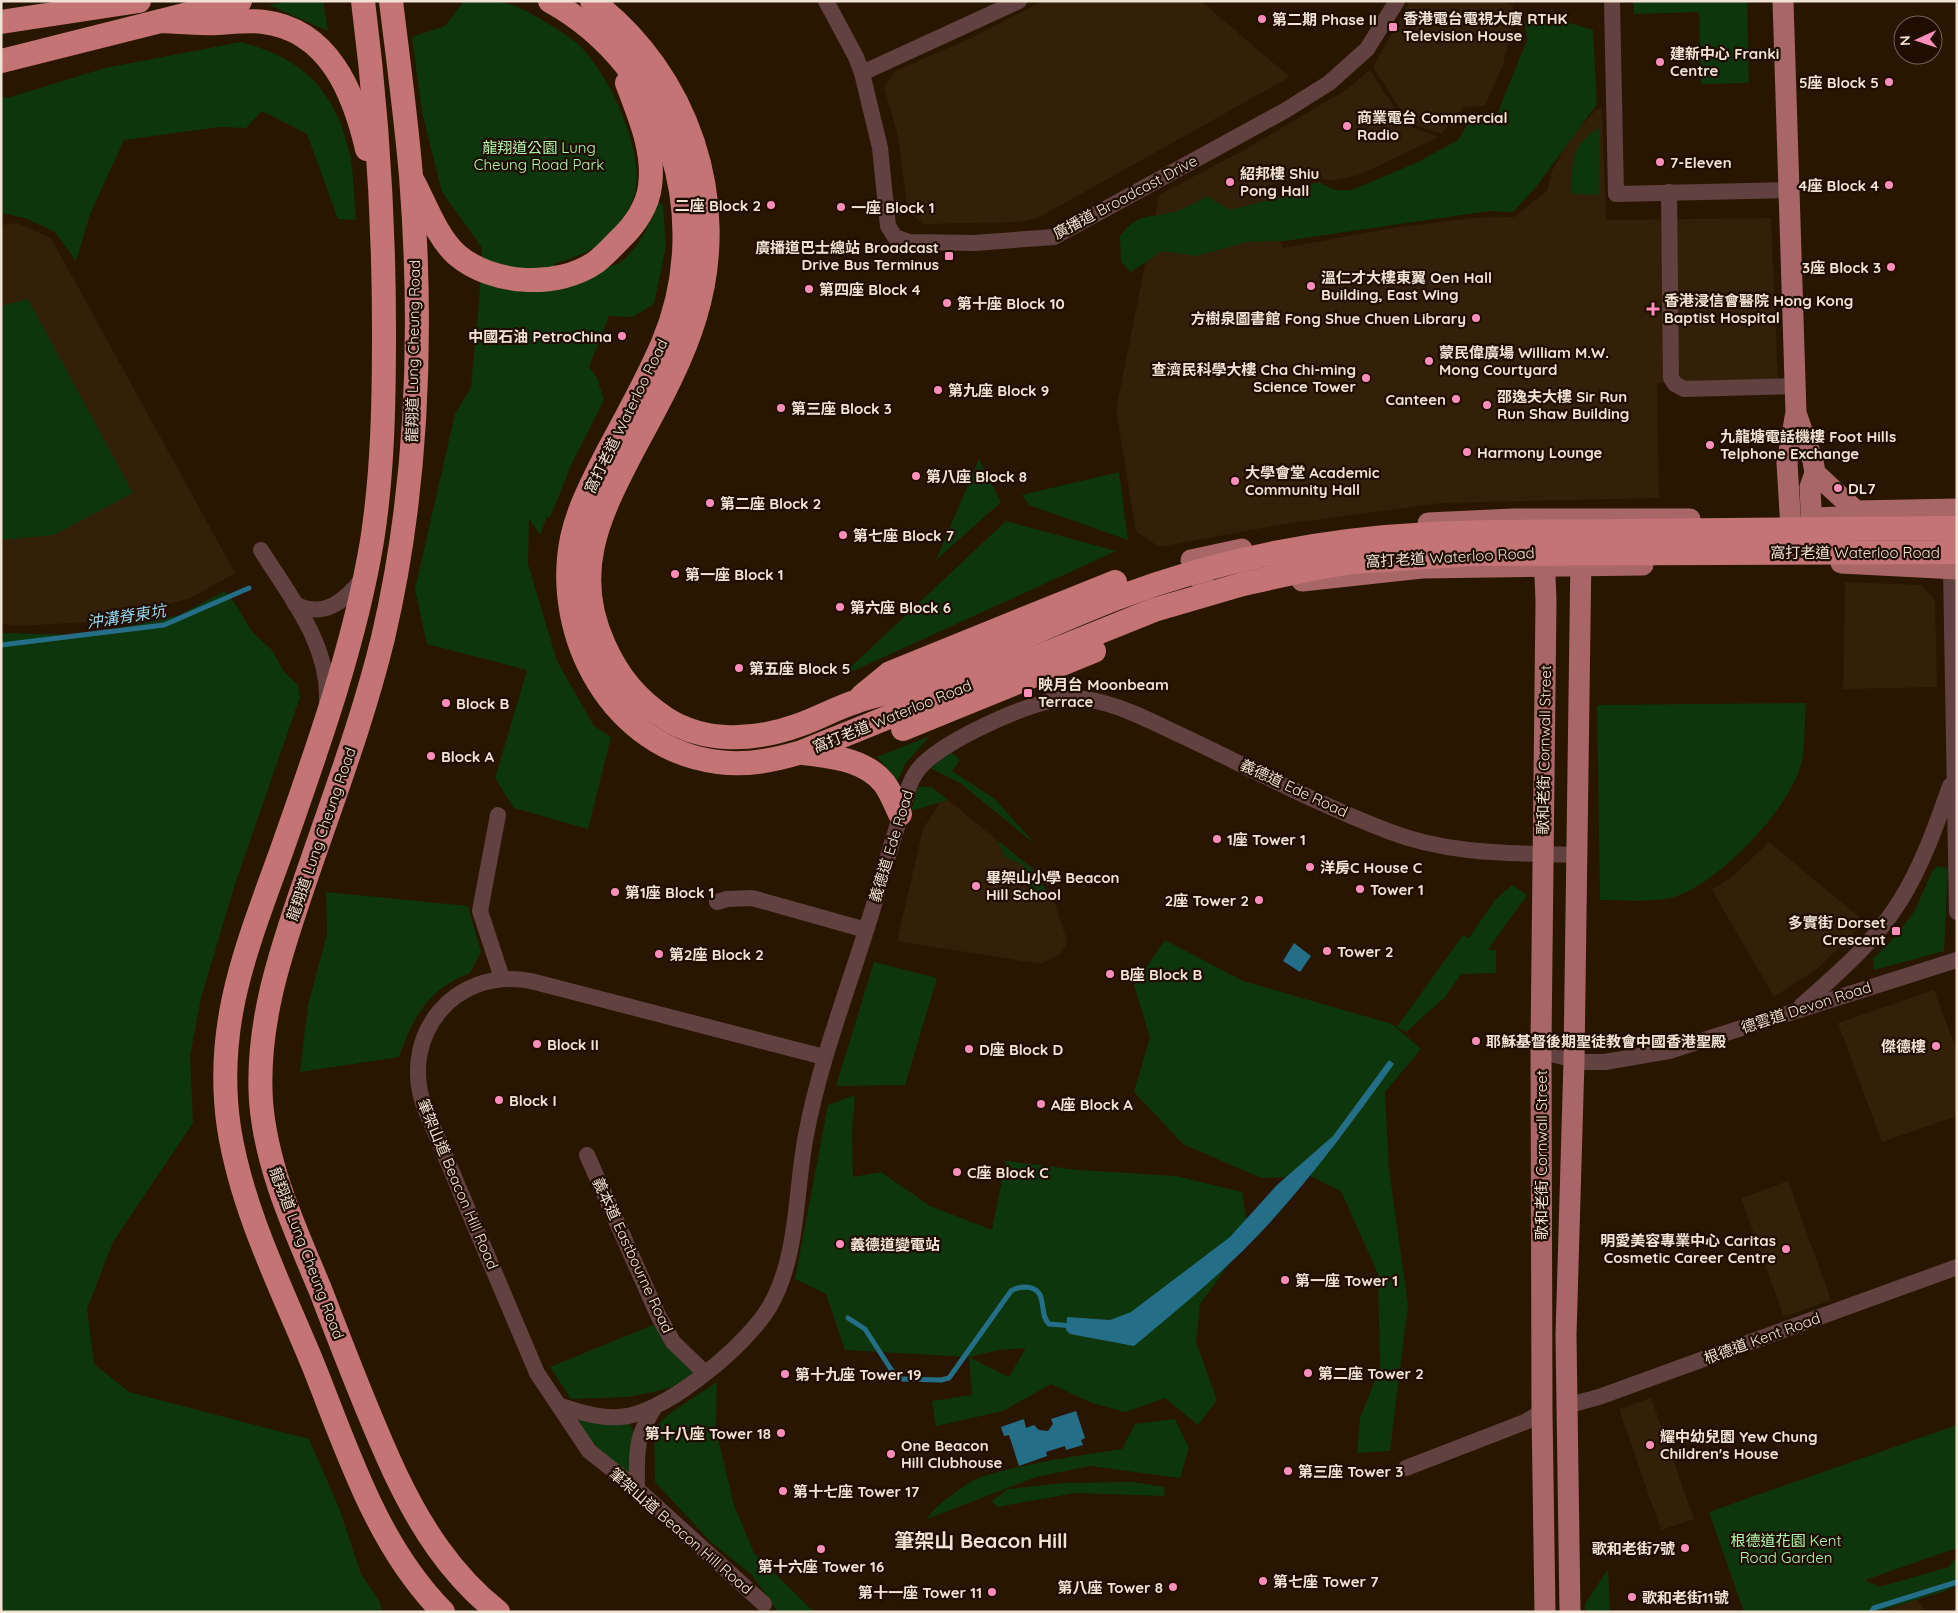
<svg xmlns="http://www.w3.org/2000/svg" width="1958" height="1613" viewBox="0 0 1958 1613" font-family="Quicksand,'Noto Sans TC',sans-serif">
<style>
.built{fill:#332008}
.green{fill:#0e360c;fill-rule:evenodd}
.water{fill:#256e88}
.lines{fill:none;stroke-linecap:round;stroke-linejoin:round}
.stream{stroke:#256e88;stroke-width:5}
.minor{stroke:#624141;stroke-width:16}
.major{stroke:#a96667;stroke-width:21}
.highway{stroke:#c57476;stroke-width:24}
.poi-dot{fill:#ff8eba;stroke:#1f0d00;stroke-width:2}
.labels{text-anchor:middle;dominant-baseline:central;stroke-width:4.5;stroke-linejoin:round;paint-order:stroke}
.poi-label{font-size:15px;font-weight:bold;fill:#f0e3d4;stroke:#1f0d00;text-anchor:start}
.park-label{font-size:15px;fill:#b0fba9;stroke:#1f0d00}
.street-label{font-size:15px;fill:#f0e3d4;stroke:#1f0d00}
.water-label{font-size:16px;font-style:italic;fill:#92d6f3;stroke:#1f0d00}
.district-label{font-size:20px;font-weight:bold;fill:#f0e3d4;stroke:#1f0d00}
</style>
<rect width="100%" height="100%" fill="#291600"/>
<g class="built">
<path d="M1043 1H1201L1290 77 1038 218 1019 222 923 224 908 212 897 132 884 88 895 71 971 38Z"/>
<path d="M1410 1H1502L1513 5 1512 27 1503 65 1485 106 1464 107 1441 134 1409 123 1373 67Z"/>
<path d="M1370 70 1406 125 1439 137 1359 175 1330 181 1323 179 1317 171 1263 187 1283 248 1393 228 1473 218 1514 217 1547 191 1552 171 1570 138 1596 110 1602 109 1606 220 1771 218 1778 379 1657 383 1659 498 1441 503 1285 524 1159 547 1136 531 1116 410 1159 195 1244 150 1346 90Z"/>
<path d="M16 223 51 238 235 573 191 598 106 621 18 626 1 624V225Z"/>
<path d="M1845 582 1921 585 1935 600 1937 687 1843 689Z"/>
<path d="M948 800 1031 868 1055 904 1067 941 1065 948 1060 954 1041 964 897 941 923 829 939 804Z"/>
<path d="M1769 842 1865 922 1818 968 1774 997 1712 890 1732 877Z"/>
<path d="M1934 990 1957 1052V1116L1882 1142 1838 1023Z"/>
<path d="M1788 1181 1831 1300 1784 1317 1741 1198Z"/>
<path d="M1651 1398 1694 1519 1661 1530 1619 1409Z"/>
<path d="M1917 1599 1926 1612H1883Z"/>
</g>
<g class="green">
<path d="M292 1H323L328 31 269 5Z"/>
<path d="M464 1C480 1 497 0 513 5 529 11 565 33 578 44 609 73 649 157 633 199 626 219 606 243 586 252 576 257 565 260 554 264L563 278 618 264C639 249 649 225 659 202L663 205 666 246 654 304 633 317 609 316 589 367 597 378 604 400 572 463 550 518 547 516 540 535 529 518 528 564 557 661 594 726 611 737 588 829 514 808 495 778 527 670 427 644 415 589 455 414 471 387 479 302 482 248 442 192 422 112 412 37 445 26Z"/>
<path d="M1633 1H1747L1749 83 1701 84 1699 12 1634 14Z"/>
<path d="M1531 11 1593 30 1597 104 1536 187 1513 212 1489 211 1284 241 1247 242 1197 256 1162 251 1131 272 1121 262 1120 236C1141 209 1152 220 1179 210 1189 207 1198 201 1207 196L1230 210 1277 198 1318 182 1335 190H1352L1418 162 1458 140 1471 119 1497 114 1527 40 1525 22Z"/>
<path d="M241 42C304 59 335 90 350 155 354 176 354 199 356 220L338 219 307 134 262 111 246 128 219 127 124 140 90 214 76 261 55 232 25 218 1 213V97L7 98 105 68Z"/>
<path d="M1600 128 1599 195 1571 194C1573 162 1569 144 1600 128Z"/>
<path d="M28 299 133 493 54 535 1 540V306Z"/>
<path d="M979 459 1001 502 936 560Z"/>
<path d="M1119 472 1128 540 1029 505 1022 495Z"/>
<path d="M1006 521 1116 551 840 677Z"/>
<path d="M225 591 236 605 252 632 272 650 284 672 298 685 300 697 235 884 201 998 190 1056 193 1123 113 1242 87 1309 94 1364 129 1392 309 1439 339 1508 361 1574 380 1602 382 1612H1V633L81 635 136 625 179 615Z"/>
<path d="M1806 703C1804 723 1806 745 1801 764 1791 808 1711 893 1665 899 1644 902 1621 900 1600 900L1597 705Z"/>
<path d="M930 736 905 764 898 780 877 757Z"/>
<path d="M951 752 960 760 952 771 995 799 1036 845 960 783 930 768Z"/>
<path d="M918 787H931L948 800 911 811Z"/>
<path d="M997 840 1033 869 1052 900 1030 887 1023 865 1005 857Z"/>
<path d="M1938 866 1948 869 1944 951 1874 970 1873 959 1894 938 1914 912 1933 870Z"/>
<path d="M1512 885 1527 895 1489 948V950H1496V973L1461 974 1445 997 1406 1032 1397 1027 1463 935 1469 938 1495 900Z"/>
<path d="M326 892 468 906 481 952 470 973C428 989 413 1017 399 1057L300 1072 308 1005 327 934Z"/>
<path d="M1165 940 1243 981 1392 1024 1421 1049 1385 1092 1389 1169 1408 1305 1390 1451 1357 1453 1360 1418 1380 1368 1378 1274 1341 1191 1310 1176 1261 1178 1183 1144 1134 1092 1150 1038 1134 985Z"/>
<path d="M874 962 937 978 905 1085 836 1086Z"/>
<path d="M855 1095 852 1133 853 1177 881 1172 930 1206 992 1230 1006 1161 1079 1170 1176 1176 1242 1192 1249 1237 1200 1304 1196 1342 1217 1400 1198 1425 1165 1398 1125 1412 1092 1403 1051 1384 1003 1411 936 1426 932 1401 972 1395 969 1357 845 1350 826 1294 795 1279 828 1105ZM1026 1348 1009 1377 969 1357 999 1350Z"/>
<path d="M653 1325 660 1330 695 1372 672 1387 654 1392 627 1397 571 1399 550 1367Z"/>
<path d="M717 1382 716 1430 734 1505 754 1553 814 1612H778L752 1575 711 1542 655 1482 654 1428 669 1414Z"/>
<path d="M582 1418 629 1423 635 1433 629 1473 590 1442 578 1420Z"/>
<path d="M1175 1419 1189 1448 1180 1478 1090 1466 1036 1477 927 1519C933 1507 967 1482 981 1477 1026 1463 1075 1456 1122 1449L1135 1424Z"/>
<path d="M1957 1425V1548L1865 1580 1879 1587 1949 1567 1957 1556V1585L1945 1591 1876 1612H1744L1709 1512Z"/>
<path d="M1133 1482 1164 1487 1165 1496 1075 1493 997 1507 992 1501 1008 1489 1063 1483Z"/>
<path d="M1608 1569 1610 1612H1585V1604Z"/>
</g>
<g class="water">
<path d="M1294 943 1311 956 1300 972 1283 961Z"/>
<path d="M1389 1060 1394 1064C1353 1121 1312 1177 1264 1229 1226 1270 1177 1310 1134 1346L1070 1334 1066 1330 1067 1317 1110 1320 1131 1312 1230 1237 1277 1185 1333 1136Z"/>
<path d="M1076 1411 1085 1438 1081 1440 1083 1445 1066 1450 1065 1446 1046 1452 1047 1456 1019 1466 1009 1435 1004 1436 1001 1427 1024 1419 1026 1428 1034 1425 1039 1430 1048 1431 1053 1424 1051 1419Z"/>
</g>
<g class="lines">
<g class="stream">
<path d="M1 645 164 625 249 588"/>
<path d="M848 1318 865 1329 896 1377 902 1379 941 1380 949 1378 1011 1291C1015 1288 1020 1287 1026 1287 1050 1289 1037 1312 1049 1324L1073 1326"/>
<path d="M1871 1612 1874 1608 1957 1582"/>
</g>
<g class="minor">
<path d="M826 1 856 57 862 73 880 148 888 226 895 237 909 242 974 243 1054 237 1286 110 1329 83 1367 49 1397 1"/>
<path d="M1612 1 1616 194 1789 190"/>
<path d="M862 73 1019 1"/>
<path d="M1669 192 1671 378 1675 384 1684 389 1795 386"/>
<path d="M261 550C290 597 329 643 327 701"/>
<path d="M1951 569 1957 912"/>
<path d="M295 604C324 619 345 601 362 579"/>
<path d="M498 815 480 911 502 978"/>
<path d="M717 902 727 899 752 898 866 930"/>
<path d="M1801 1006C1837 974 1874 943 1900 901 1922 866 1936 826 1950 786"/>
<path d="M1541 1043 1555 1055 1584 1062H1605L1669 1051 1957 960"/>
<path d="M587 1155 658 1315 673 1342 705 1373"/>
<path d="M561 1406C583 1413 604 1420 628 1416 671 1408 748 1344 770 1306 799 1255 795 1191 806 1135 821 1055 852 980 875 901 883 872 892 843 901 814 905 799 908 784 917 771 938 743 1016 709 1050 701 1065 698 1081 697 1096 701 1128 708 1158 725 1187 738 1254 770 1319 805 1388 831 1449 855 1512 853 1576 855"/>
<path d="M1566 1406 1599 1397 1957 1267"/>
<path d="M1406 1468 1525 1422 1542 1412"/>
<path d="M637 1489C637 1453 634 1441 654 1408"/>
<path d="M764 1604 637 1489 589 1451 537 1373 424 1106C399 1035 455 966 531 981L824 1057"/>
</g>
<g class="major">
<path d="M1783 1 1796 412 1787 463 1792 546"/>
<path d="M1797 416 1813 461 1815 473 1810 487 1812 531"/>
<path d="M1815 473 1856 511"/>
<path d="M1813 518 1841 517 1856 511 1957 509"/>
<path d="M1428 523 1513 519H1690"/>
<path d="M1544 552 1546 601 1541 1043 1542 1412 1545 1612"/>
<path d="M1841 563 1957 569"/>
<path d="M1302 581 1422 568 1643 565"/>
<path d="M1204 586 1191 560 1242 549"/>
<path d="M1570 1612 1566 1335 1574 1061 1581 552"/>
</g>
<g class="highway">
<path d="M363 1C377 110 384 220 384 330 384 401 383 471 372 541 355 643 319 744 285 841 250 940 213 1020 229 1128 242 1211 282 1289 314 1367 348 1452 377 1545 443 1612"/>
<path d="M391 1C398 59 406 117 411 176 423 329 418 489 383 638 363 720 333 799 306 878 281 951 256 1023 261 1101 266 1167 295 1229 320 1289 344 1351 367 1413 395 1473 420 1526 451 1575 498 1612"/>
<path d="M550 1C671 68 715 219 663 343 646 383 624 421 604 459 591 485 578 510 572 538 552 636 613 749 718 762 747 766 775 760 802 752L1154 610 1243 584 1311 569 1352 562 1474 554 1957 552"/>
<path d="M592 1C688 74 731 200 695 317 681 364 655 409 632 452 598 517 571 573 604 645 618 676 636 699 665 718 705 744 755 741 799 725 819 718 838 707 858 701 872 696 886 694 899 689 973 662 1044 626 1117 598 1217 560 1324 539 1431 534 1495 531 1560 532 1624 531 1735 530 1846 529 1957 528"/>
<path d="M161 21C180 22 199 24 218 23 234 22 249 20 264 22 329 30 354 93 367 149"/>
<path d="M1 22 139 1"/>
<path d="M1 61 240 1"/>
<path d="M414 183C426 206 437 237 457 255 492 285 558 289 596 262 605 255 613 246 621 238 635 225 648 205 650 186 655 151 639 115 627 83"/>
<path d="M862 696 890 673 1115 582"/>
<path d="M903 729 1094 651"/>
<path d="M804 753C832 757 865 759 884 783 891 792 895 804 900 814"/>
</g>
</g>
<g class="poi-dot">
<circle cx="1262" cy="19" r="5"/>
<rect x="1388" y="22" width="10" height="10" rx="2.5"/>
<circle cx="1660" cy="62" r="5"/>
<circle cx="1889" cy="82" r="5"/>
<circle cx="1347" cy="126" r="5"/>
<circle cx="1660" cy="162" r="5"/>
<circle cx="1230" cy="182" r="5"/>
<circle cx="1889" cy="185" r="5"/>
<circle cx="771" cy="205" r="5"/>
<circle cx="841" cy="207" r="5"/>
<rect x="944" y="251" width="10" height="10" rx="2.5"/>
<circle cx="1891" cy="267" r="5"/>
<circle cx="1311" cy="286" r="5"/>
<circle cx="809" cy="289" r="5"/>
<circle cx="947" cy="303" r="5"/>
<path d="M1650.5 301.5h5v5h5v5h-5v5h-5v-5h-5v-5h5z"/>
<circle cx="1476" cy="318" r="5"/>
<circle cx="622" cy="336" r="5"/>
<circle cx="1429" cy="361" r="5"/>
<circle cx="1366" cy="378" r="5"/>
<circle cx="938" cy="390" r="5"/>
<circle cx="1456" cy="399" r="5"/>
<circle cx="1487" cy="405" r="5"/>
<circle cx="781" cy="408" r="5"/>
<circle cx="1710" cy="445" r="5"/>
<circle cx="1467" cy="452" r="5"/>
<circle cx="916" cy="476" r="5"/>
<circle cx="1235" cy="481" r="5"/>
<circle cx="1838" cy="488" r="5"/>
<circle cx="710" cy="503" r="5"/>
<circle cx="843" cy="535" r="5"/>
<circle cx="675" cy="574" r="5"/>
<circle cx="840" cy="607" r="5"/>
<circle cx="739" cy="668" r="5"/>
<rect x="1023" y="688" width="10" height="10" rx="2.5"/>
<circle cx="446" cy="703" r="5"/>
<circle cx="431" cy="756" r="5"/>
<circle cx="1217" cy="839" r="5"/>
<circle cx="1310" cy="867" r="5"/>
<circle cx="976" cy="886" r="5"/>
<circle cx="1360" cy="889" r="5"/>
<circle cx="615" cy="892" r="5"/>
<circle cx="1259" cy="900" r="5"/>
<rect x="1891" y="926" width="10" height="10" rx="2.5"/>
<circle cx="1327" cy="951" r="5"/>
<circle cx="659" cy="954" r="5"/>
<circle cx="1110" cy="974" r="5"/>
<circle cx="1476" cy="1041" r="5"/>
<circle cx="537" cy="1044" r="5"/>
<circle cx="1936" cy="1046" r="5"/>
<circle cx="969" cy="1049" r="5"/>
<circle cx="499" cy="1100" r="5"/>
<circle cx="1041" cy="1104" r="5"/>
<circle cx="957" cy="1172" r="5"/>
<circle cx="840" cy="1244" r="5"/>
<circle cx="1786" cy="1249" r="5"/>
<circle cx="1285" cy="1280" r="5"/>
<circle cx="1308" cy="1373" r="5"/>
<circle cx="785" cy="1374" r="5"/>
<circle cx="781" cy="1433" r="5"/>
<circle cx="1650" cy="1445" r="5"/>
<circle cx="891" cy="1454" r="5"/>
<circle cx="1288" cy="1471" r="5"/>
<circle cx="783" cy="1491" r="5"/>
<circle cx="1685" cy="1548" r="5"/>
<circle cx="821" cy="1549" r="5"/>
<circle cx="1263" cy="1581" r="5"/>
<circle cx="1173" cy="1587" r="5"/>
<circle cx="992" cy="1592" r="5"/>
<circle cx="1632" cy="1597" r="5"/>
</g>
<g class="labels">
<g class="poi-label">
<text x="1403" y="18">香港電台電視大廈 RTHK<tspan x="1403" dy="17">Television House</tspan></text>
<text x="1272" y="19">第二期 Phase II</text>
<text x="1670" y="53">建新中心 Franki<tspan x="1670" dy="17">Centre</tspan></text>
<text x="1879" y="82" text-anchor="end">5座 Block 5</text>
<text x="1357" y="117">商業電台 Commercial<tspan x="1357" dy="17">Radio</tspan></text>
<text x="1670" y="162">7-Eleven</text>
<text x="1240" y="173">紹邦樓 Shiu<tspan x="1240" dy="17">Pong Hall</tspan></text>
<text x="1879" y="185" text-anchor="end">4座 Block 4</text>
<text x="761" y="205" text-anchor="end">二座 Block 2</text>
<text x="851" y="207">一座 Block 1</text>
<text x="939" y="247" text-anchor="end">廣播道巴士總站 Broadcast<tspan x="939" dy="17">Drive Bus Terminus</tspan></text>
<text x="1881" y="267" text-anchor="end">3座 Block 3</text>
<text x="1321" y="277">溫仁才大樓東翼 Oen Hall<tspan x="1321" dy="17">Building, East Wing</tspan></text>
<text x="819" y="289">第四座 Block 4</text>
<text x="1664" y="300">香港浸信會醫院 Hong Kong<tspan x="1664" dy="17">Baptist Hospital</tspan></text>
<text x="957" y="303">第十座 Block 10</text>
<text x="1466" y="318" text-anchor="end">方樹泉圖書館 Fong Shue Chuen Library</text>
<text x="612" y="336" text-anchor="end">中國石油 PetroChina</text>
<text x="1439" y="352">蒙民偉廣場 William M.W.<tspan x="1439" dy="17">Mong Courtyard</tspan></text>
<text x="1356" y="369" text-anchor="end">查濟民科學大樓 Cha Chi-ming<tspan x="1356" dy="17">Science Tower</tspan></text>
<text x="948" y="390">第九座 Block 9</text>
<text x="1497" y="396">邵逸夫大樓 Sir Run<tspan x="1497" dy="17">Run Shaw Building</tspan></text>
<text x="1446" y="399" text-anchor="end">Canteen</text>
<text x="791" y="408">第三座 Block 3</text>
<text x="1720" y="436">九龍塘電話機樓 Foot Hills<tspan x="1720" dy="17">Telphone Exchange</tspan></text>
<text x="1477" y="452">Harmony Lounge</text>
<text x="1245" y="472">大學會堂 Academic<tspan x="1245" dy="17">Community Hall</tspan></text>
<text x="926" y="476">第八座 Block 8</text>
<text x="1848" y="488">DL7</text>
<text x="720" y="503">第二座 Block 2</text>
<text x="853" y="535">第七座 Block 7</text>
<text x="685" y="574">第一座 Block 1</text>
<text x="850" y="607">第六座 Block 6</text>
<text x="749" y="668">第五座 Block 5</text>
<text x="1038" y="684">映月台 Moonbeam<tspan x="1038" dy="17">Terrace</tspan></text>
<text x="456" y="703">Block B</text>
<text x="441" y="756">Block A</text>
<text x="1227" y="839">1座 Tower 1</text>
<text x="1320" y="867">洋房C House C</text>
<text x="986" y="877">畢架山小學 Beacon<tspan x="986" dy="17">Hill School</tspan></text>
<text x="1370" y="889">Tower 1</text>
<text x="625" y="892">第1座 Block 1</text>
<text x="1249" y="900" text-anchor="end">2座 Tower 2</text>
<text x="1886" y="922" text-anchor="end">多實街 Dorset<tspan x="1886" dy="17">Crescent</tspan></text>
<text x="1337" y="951">Tower 2</text>
<text x="669" y="954">第2座 Block 2</text>
<text x="1120" y="974">B座 Block B</text>
<text x="1486" y="1041">耶穌基督後期聖徒教會中國香港聖殿</text>
<text x="547" y="1044">Block II</text>
<text x="1926" y="1046" text-anchor="end">傑德樓</text>
<text x="979" y="1049">D座 Block D</text>
<text x="509" y="1100">Block I</text>
<text x="1051" y="1104">A座 Block A</text>
<text x="967" y="1172">C座 Block C</text>
<text x="1776" y="1240" text-anchor="end">明愛美容專業中心 Caritas<tspan x="1776" dy="17">Cosmetic Career Centre</tspan></text>
<text x="850" y="1244">義德道變電站</text>
<text x="1295" y="1280">第一座 Tower 1</text>
<text x="1318" y="1373">第二座 Tower 2</text>
<text x="795" y="1374">第十九座 Tower 19</text>
<text x="771" y="1433" text-anchor="end">第十八座 Tower 18</text>
<text x="1660" y="1436">耀中幼兒園 Yew Chung<tspan x="1660" dy="17">Children's House</tspan></text>
<text x="901" y="1445">One Beacon<tspan x="901" dy="17">Hill Clubhouse</tspan></text>
<text x="1298" y="1471">第三座 Tower 3</text>
<text x="793" y="1491">第十七座 Tower 17</text>
<text x="1675" y="1548" text-anchor="end">歌和老街7號</text>
<text x="821" y="1566" text-anchor="middle">第十六座 Tower 16</text>
<text x="1273" y="1581">第七座 Tower 7</text>
<text x="1163" y="1587" text-anchor="end">第八座 Tower 8</text>
<text x="982" y="1592" text-anchor="end">第十一座 Tower 11</text>
<text x="1642" y="1597">歌和老街11號</text>
</g>
<g class="park-label">
<text x="539" y="147">龍翔道公園 Lung<tspan x="539" dy="17">Cheung Road Park</tspan></text>
<text x="1786" y="1540">根德道花園 Kent<tspan x="1786" dy="17">Road Garden</tspan></text>
</g>
<g class="street-label">
<text transform="translate(1125 197) rotate(-28)">廣播道 Broadcast Drive</text>
<text transform="translate(413 351) rotate(-89)">龍翔道 Lung Cheung Road</text>
<text transform="translate(626 416) rotate(-64)">窩打老道 Waterloo Road</text>
<text x="1855" y="552">窩打老道 Waterloo Road</text>
<text transform="translate(1450 557) rotate(-3)">窩打老道 Waterloo Road</text>
<text transform="translate(892 716) rotate(-22)">窩打老道 Waterloo Road</text>
<text transform="translate(1544 750) rotate(-89)">歌和老街 Cornwall Street</text>
<text transform="translate(1294 788) rotate(25)">義德道 Ede Road</text>
<text transform="translate(321 834) rotate(-71)">龍翔道 Lung Cheung Road</text>
<text transform="translate(891 846) rotate(-73)">義德道 Ede Road</text>
<text transform="translate(1806 1007) rotate(-18)">德雲道 Devon Road</text>
<text transform="translate(1541 1155) rotate(-90)">歌和老街 Cornwall Street</text>
<text transform="translate(458 1184) rotate(67)">筆架山道 Beacon Hill Road</text>
<text transform="translate(307 1253) rotate(69)">龍翔道 Lung Cheung Road</text>
<text transform="translate(633 1255) rotate(65)">義本道 Eastbourne Road</text>
<text transform="translate(1762 1338) rotate(-20)">根德道 Kent Road</text>
<text transform="translate(681 1531) rotate(41)">筆架山道 Beacon Hill Road</text>
</g>
<g class="water-label">
<text transform="translate(126 616) rotate(-9)">沖溝脊東坑</text>
</g>
<g class="district-label">
<text x="981" y="1540">筆架山 Beacon Hill</text>
</g>
</g>
<rect width="1958" height="1613" fill="none" stroke="#f0e3d4" stroke-width="5"/>
<g transform="translate(1918 40) rotate(267)"><circle r="24" fill="#1f0d00" stroke="#736355"/>
<path d="M0-4L9 19L0 12L-9 19Z" fill="#ff8eba"/>
<text y="-8" font-size="14" font-weight="bold" text-anchor="middle" fill="#f0e3d4">N</text>
</g>
</svg>
